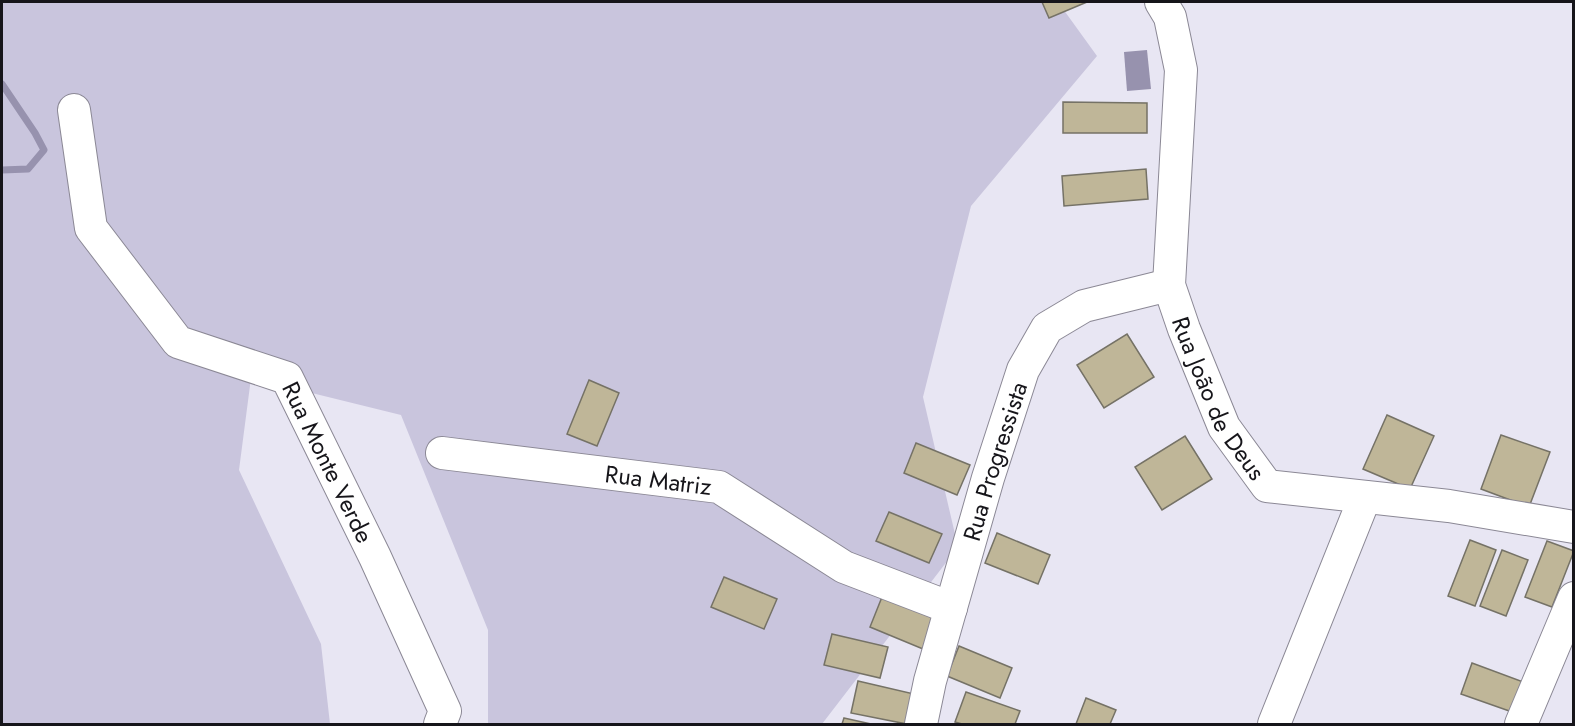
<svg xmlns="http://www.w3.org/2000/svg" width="1575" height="726" viewBox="0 0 1575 726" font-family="Jost,sans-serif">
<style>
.green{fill:#c9c5dd}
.water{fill:#9792ae}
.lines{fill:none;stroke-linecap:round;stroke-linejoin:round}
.stream{stroke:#9792ae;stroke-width:7}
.building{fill:#bfb698;stroke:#757266;stroke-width:1.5}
.minor-casing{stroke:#8b8895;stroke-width:34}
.minor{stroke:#fff;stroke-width:32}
.labels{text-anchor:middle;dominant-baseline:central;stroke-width:5;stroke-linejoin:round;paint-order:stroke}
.street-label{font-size:24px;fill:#16151a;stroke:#f6f4fe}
</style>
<rect width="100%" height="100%" fill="#e8e6f3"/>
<path class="green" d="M2 2H1058L1097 56 971 206 923 397 958 547 822 724H488V630L401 415 251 378 239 470 321 644 330 724H2Z"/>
<path class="water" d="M1147 50 1151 89 1127 91 1124 52Z"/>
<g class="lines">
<path class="stream" d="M2 84 35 133 44 150 28 169 2 170"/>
</g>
<g class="building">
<path d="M1042 2H1087L1049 18Z"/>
<path d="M1063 102 1147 103V133H1063Z"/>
<path d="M1146 169 1148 199 1064 206 1062 176Z"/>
<path d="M1127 334 1154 377 1104 408 1077 365Z"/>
<path d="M589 380 619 393 597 446 567 434Z"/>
<path d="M1387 415 1434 436 1410 489 1363 469Z"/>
<path d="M1501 435 1550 452 1529 507 1481 489Z"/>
<path d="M1185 436 1212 479 1162 510 1135 467Z"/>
<path d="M916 443 970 465 957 495 904 473Z"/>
<path d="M889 512 942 534 929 563 876 541Z"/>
<path d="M997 533 1050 555 1038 584 985 563Z"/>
<path d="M1470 540 1496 550 1475 606 1448 596Z"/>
<path d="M1547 541 1574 551 1552 607 1525 597Z"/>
<path d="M1502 550 1528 560 1506 616 1480 606Z"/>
<path d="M724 577 777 599 764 629 711 607Z"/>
<path d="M882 597 936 619 923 649 870 627Z"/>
<path d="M832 634 888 647 880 678 824 665Z"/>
<path d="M959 646 1012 668 1000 698 947 676Z"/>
<path d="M1472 663 1526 683 1515 713 1461 694Z"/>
<path d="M858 681 914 694 907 724 851 713Z"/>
<path d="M966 692 1020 711 1015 724H962L955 722Z"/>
<path d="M1086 698 1116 710 1110 724H1076Z"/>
<path d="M844 718 871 724H842Z"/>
</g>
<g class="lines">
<defs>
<g id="minor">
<path id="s1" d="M1161 2 1170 17 1181 70 1169 285 1184 329 1224 427 1267 486 1449 506 1574 527"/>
<path id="s2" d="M74 110 91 228 178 342 287 378 375 557 445 711 440 724"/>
<path id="s3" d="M442 453 719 487 844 567 951 608"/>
<path id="s4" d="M921 724 930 681 988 478 1023 370 1047 328 1084 306 1169 285"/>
<path d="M1274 724 1365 497"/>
<path d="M1521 724 1574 598"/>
</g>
</defs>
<use href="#minor" class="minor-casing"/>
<use href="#minor" class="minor"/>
</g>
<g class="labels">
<g class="street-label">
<text stroke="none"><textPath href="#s1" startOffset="411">Rua João de Deus</textPath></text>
<text stroke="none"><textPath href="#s4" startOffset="273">Rua Progressista</textPath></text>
<text stroke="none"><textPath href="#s2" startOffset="471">Rua Monte Verde</textPath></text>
<text stroke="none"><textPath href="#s3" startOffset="218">Rua Matriz</textPath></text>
</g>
</g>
<rect width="1575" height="726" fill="none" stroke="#16151a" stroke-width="6"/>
</svg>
